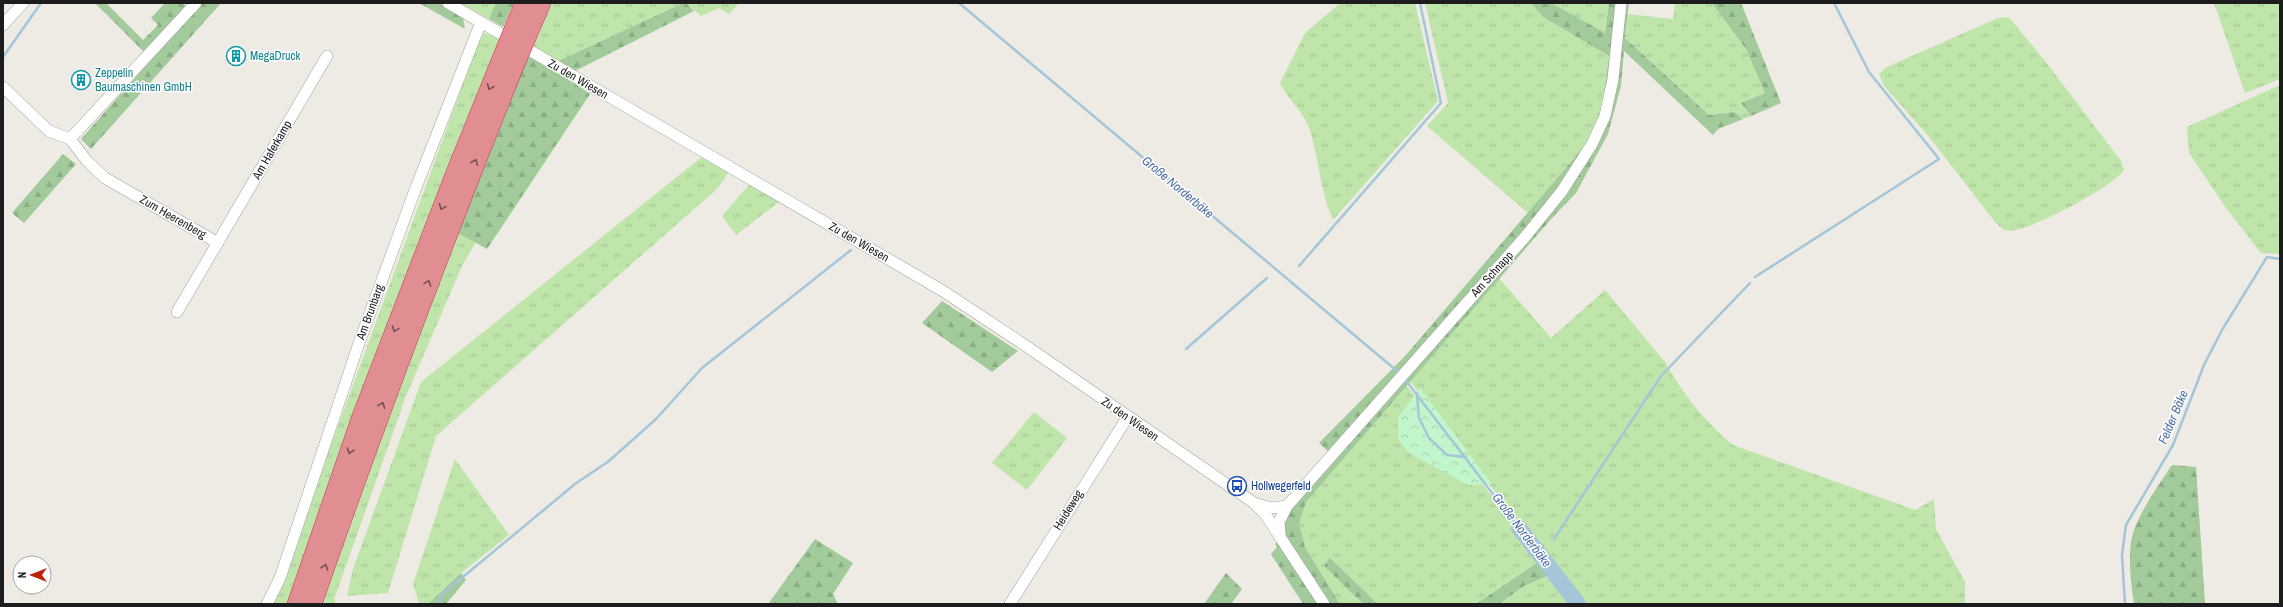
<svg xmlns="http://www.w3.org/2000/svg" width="2283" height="607" viewBox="0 0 2283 607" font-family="'Archivo Narrow',sans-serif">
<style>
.grass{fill:url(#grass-tufts)}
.forest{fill:url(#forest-firs)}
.park{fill:url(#park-crowns)}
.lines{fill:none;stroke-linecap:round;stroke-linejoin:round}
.stream{stroke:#a5c6d9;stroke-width:2.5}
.river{stroke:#a5c6d9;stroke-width:16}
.street-casing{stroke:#a3a3a3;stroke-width:12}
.highway-casing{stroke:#cd2e50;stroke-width:20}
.street{stroke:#fff;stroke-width:11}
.highway{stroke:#e18e93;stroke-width:19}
.highway-bridge-casing{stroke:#cd2e50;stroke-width:20;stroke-linecap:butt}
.highway-bridge{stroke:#e18e93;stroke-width:19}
.oneway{stroke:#754f52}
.labels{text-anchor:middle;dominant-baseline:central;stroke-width:3;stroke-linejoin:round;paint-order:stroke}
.culture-label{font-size:12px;fill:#0d838f;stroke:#fff;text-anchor:start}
.street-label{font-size:12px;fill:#1c1c1c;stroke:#fff}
.transit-label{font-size:12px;fill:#164399;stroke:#fff;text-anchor:start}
.water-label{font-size:13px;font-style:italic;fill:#4f6fa6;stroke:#fff}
</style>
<defs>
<pattern id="grass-tufts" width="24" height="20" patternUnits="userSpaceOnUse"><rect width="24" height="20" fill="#c0e5ab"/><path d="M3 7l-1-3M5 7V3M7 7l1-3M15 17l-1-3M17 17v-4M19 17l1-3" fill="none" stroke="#a4c493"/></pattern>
<pattern id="forest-firs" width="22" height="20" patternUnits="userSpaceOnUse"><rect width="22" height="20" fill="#a2ca9a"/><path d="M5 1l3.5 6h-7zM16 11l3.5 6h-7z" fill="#8bad84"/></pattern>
<pattern id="park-crowns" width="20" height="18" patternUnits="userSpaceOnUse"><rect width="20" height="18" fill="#c1f6cc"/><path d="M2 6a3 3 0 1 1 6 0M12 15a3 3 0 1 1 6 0" fill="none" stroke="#a5d2af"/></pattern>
</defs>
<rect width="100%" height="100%" fill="#edebe3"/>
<g class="grass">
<path d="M460 3H497L489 19Z"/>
<path d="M552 3H683L556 62 532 48Z"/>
<path d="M686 3H739L729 14 719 8 701 16Z"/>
<path d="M1340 3H1415L1438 101 1333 220C1320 191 1319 160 1310 130 1304 112 1288 100 1280 83L1305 33Z"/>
<path d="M1425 3H1531L1543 17 1609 56 1601 113 1588 142 1528 213 1427 126 1448 103Z"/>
<path d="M1551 3H1609L1605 33 1552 5Z"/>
<path d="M1675 3H1712L1746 49 1765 93 1741 103 1751 116 1743 119 1735 112 1709 115 1625 38 1628 14 1673 19Z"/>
<path d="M2214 3H2280V79L2245 93Z"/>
<path d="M2009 17 2052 70 2121 161 2124 170C2113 187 2031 230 2010 231 2004 231 1999 226 1995 222L1930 138 1884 86 1879 74 1887 67 1998 18Z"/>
<path d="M482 32 499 39 365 382 287 604H273Z"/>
<path d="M2280 85V254L2261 253 2226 208 2189 153 2187 127Z"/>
<path d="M703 156 729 172 718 188 436 436 388 593 347 596 353 569 421 382Z"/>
<path d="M749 185 780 201 736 235 722 216Z"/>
<path d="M456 232 476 242 462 266 406 396 335 597V604H322Z"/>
<path d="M1499 278 1551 338 1605 290 1665 362C1682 393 1706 423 1733 445L1915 510 1934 499 1936 529 1965 582V604H1581L1410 381Z"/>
<path d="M1406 385 1541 560 1476 604H1378L1330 559 1324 566 1363 604H1340L1305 547 1299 524 1306 502Z"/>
<path d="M1034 412 1067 438 1027 490 992 463Z"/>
<path d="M455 459 509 535 461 573 428 604H419L413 584Z"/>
<path d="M1552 574 1575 604H1499L1524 586Z"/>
</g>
<g class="forest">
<path d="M95 3H106L143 40 158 25 151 18 165 3H183L187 7 144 52Z"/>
<path d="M201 3H221L91 149 81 139Z"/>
<path d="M419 3H440L463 18 465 29Z"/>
<path d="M496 3H514L503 27 489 19Z"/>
<path d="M683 3H686L694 11 575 71 569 80 590 94 487 249 456 232 528 56 556 62Z"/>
<path d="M1531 3H1551L1605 33 1609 3H1629L1625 38 1709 115 1735 112 1743 119 1718 129 1713 135 1624 51 1621 86 1608 134 1576 193 1552 218 1306 502 1299 524 1305 547 1340 604H1303L1271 554 1277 547 1275 544 1285 536 1284 521 1289 512 1329 452 1319 443 1406 355 1588 142 1601 113 1609 56 1543 17Z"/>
<path d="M1712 3H1741L1781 103 1751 116 1741 103 1765 93 1746 49Z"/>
<path d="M63 154 76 164 24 223 12 213Z"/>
<path d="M942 301 1018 351 992 372 922 323Z"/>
<path d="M2172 465 2196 467 2205 604H2134C2131 583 2127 553 2133 533 2141 509 2158 486 2172 465Z"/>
<path d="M815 539 853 563 833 594 838 604H768Z"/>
<path d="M1330 558 1378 604H1363L1324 566Z"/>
<path d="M1541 560 1552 574 1524 586 1499 604H1476Z"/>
<path d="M461 573 466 580 446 604H428Z"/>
<path d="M1226 573 1242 589 1231 604H1204Z"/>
</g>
<path class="park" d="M1420 388 1492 484 1468 485 1409 453 1398 439V418Z"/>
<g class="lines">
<g class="stream">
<path d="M959 3 1397 371"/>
<path d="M3 57 41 3"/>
<path d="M1299 266 1441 103 1420 3"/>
<path d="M1755 277 1939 159 1869 72 1834 3"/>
<path d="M1186 349 1267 278"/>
<path d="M1404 378 1519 528"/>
<path d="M1417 394 1419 418 1429 438 1447 455 1466 457"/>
<path d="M1554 539 1661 376 1750 283"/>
<path d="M438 604 440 596 575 484 609 461 656 419 702 368 851 250"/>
<path d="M2125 604 2122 555 2126 525 2173 445 2204 365 2222 330 2267 257 2280 259"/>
</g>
<path class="river" d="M1519 528 1578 604"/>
<defs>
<g id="street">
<path d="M448 3 943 291 1029 348 1254 503 1265 514 1324 604"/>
<path d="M3 25 23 3"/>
<path d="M3 87 49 131 70 139 87 161 105 178 218 243"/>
<path d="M70 139 196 3"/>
<path d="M177 312 327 56"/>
<path d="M1257 504 1272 508 1287 506"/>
<path d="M1280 535 1279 522 1287 506 1525 237 1562 191 1592 144 1605 116 1613 79 1621 3"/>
<path d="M267 604 280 578 359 343 415 190 481 22"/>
<path d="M1010 604 1127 418"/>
</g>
<g id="highway">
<path d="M516 24 525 3"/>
<path d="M528 33 541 3"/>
<path d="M297 604 362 416 456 172 505 51"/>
<path d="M312 604C376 421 444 239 517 59"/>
</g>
</defs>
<use href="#street" class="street-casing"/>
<use href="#highway" class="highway-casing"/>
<use href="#street" class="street"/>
<use href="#highway" class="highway"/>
<defs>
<g id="highway-bridge">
<path d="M505 51 516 24"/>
<path d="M517 59 528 33"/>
</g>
</defs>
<use href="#highway-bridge" class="highway-bridge-casing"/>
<use href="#highway-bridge" class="highway-bridge"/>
</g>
<defs><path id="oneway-chevron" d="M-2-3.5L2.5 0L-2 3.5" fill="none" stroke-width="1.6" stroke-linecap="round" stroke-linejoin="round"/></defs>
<g class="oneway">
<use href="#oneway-chevron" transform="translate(490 87) rotate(112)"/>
<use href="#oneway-chevron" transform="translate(475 162) rotate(-68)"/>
<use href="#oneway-chevron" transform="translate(442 207) rotate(111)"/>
<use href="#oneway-chevron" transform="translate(428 283) rotate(-69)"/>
<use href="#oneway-chevron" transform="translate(395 329) rotate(110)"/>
<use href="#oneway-chevron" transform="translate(382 405) rotate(-69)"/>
<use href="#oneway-chevron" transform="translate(350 451) rotate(109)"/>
<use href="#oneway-chevron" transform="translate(325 567) rotate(-71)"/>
</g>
<defs>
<symbol id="building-ring" viewBox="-11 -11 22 22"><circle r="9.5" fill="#fff" stroke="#0f9aa8" stroke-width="1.5"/><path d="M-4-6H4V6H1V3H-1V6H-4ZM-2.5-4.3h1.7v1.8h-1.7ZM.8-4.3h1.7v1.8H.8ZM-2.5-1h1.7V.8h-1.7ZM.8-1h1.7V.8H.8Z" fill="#0f9aa8"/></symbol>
<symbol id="bus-ring" viewBox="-11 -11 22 22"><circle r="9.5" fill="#fff" stroke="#1a4fb4" stroke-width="1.5"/><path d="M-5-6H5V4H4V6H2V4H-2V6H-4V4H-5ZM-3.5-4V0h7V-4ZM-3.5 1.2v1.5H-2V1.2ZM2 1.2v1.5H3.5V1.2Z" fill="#1a4fb4"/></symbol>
</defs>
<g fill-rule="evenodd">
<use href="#building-ring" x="225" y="45" width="22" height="22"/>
<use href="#building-ring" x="70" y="69" width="22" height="22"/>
<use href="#bus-ring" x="1226" y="475" width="22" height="22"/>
</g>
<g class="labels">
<g class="culture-label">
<text x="250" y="56">MegaDruck</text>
<text x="95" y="73">Zeppelin<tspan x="95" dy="14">Baumaschinen GmbH</tspan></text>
</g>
<g class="street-label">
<text transform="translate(578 79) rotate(30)">Zu den Wiesen</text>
<text transform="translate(272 150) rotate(-60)">Am Haferkamp</text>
<text transform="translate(173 217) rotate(30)">Zum Heerenberg</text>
<text transform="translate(859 242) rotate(30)">Zu den Wiesen</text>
<text transform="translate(1492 274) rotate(-48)">Am Schnapp</text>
<text transform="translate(370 312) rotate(-70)">Am Brunbarg</text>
<text transform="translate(1130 419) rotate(35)">Zu den Wiesen</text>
<text transform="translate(1068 510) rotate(-58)">Heideweg</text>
</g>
<g class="transit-label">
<text x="1251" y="486">Hollwegerfeld</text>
</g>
<g class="water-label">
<text transform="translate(1178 187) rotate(40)">Große Norderbäke</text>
<text transform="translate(2173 417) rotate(-67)">Felder Bäke</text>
<text transform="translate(1522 530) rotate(53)">Große Norderbäke</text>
</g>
</g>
<rect width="2283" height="607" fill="none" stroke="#1c1c1c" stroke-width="8"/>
<g transform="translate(32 575) rotate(270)"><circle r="19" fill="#ffffff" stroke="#a4a4a4"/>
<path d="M0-3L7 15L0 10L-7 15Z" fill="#bd220c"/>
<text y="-6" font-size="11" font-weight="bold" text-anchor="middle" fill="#1c1c1c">N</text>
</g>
</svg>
